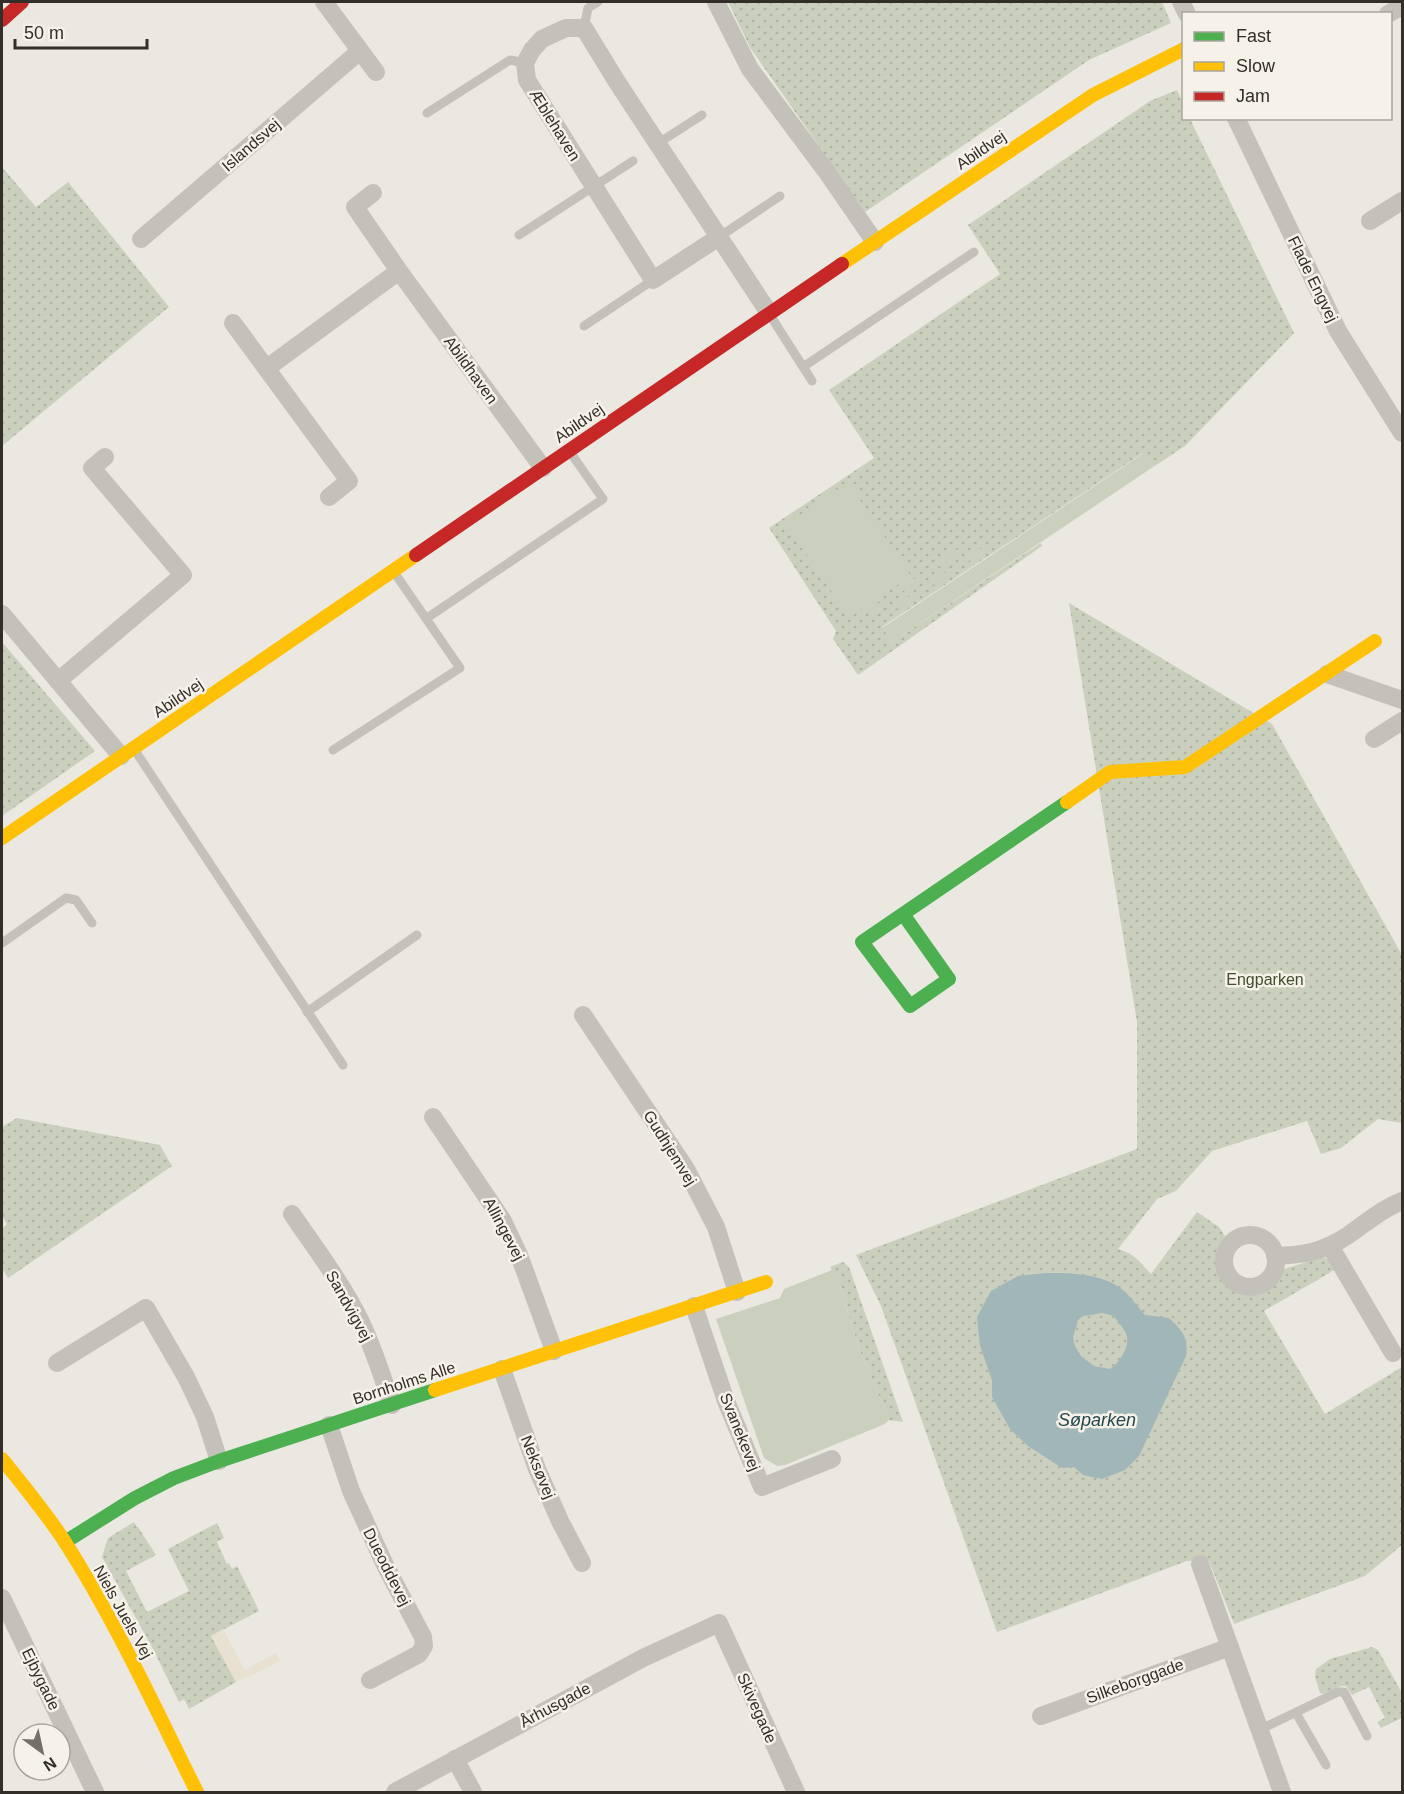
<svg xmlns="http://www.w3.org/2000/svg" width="1404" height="1794" viewBox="0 0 1404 1794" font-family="Arial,sans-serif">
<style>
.grass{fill:url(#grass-dots)}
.garden{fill:#cad0bd}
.plaza{fill:#e8e1d2}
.water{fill:#a0b6b9;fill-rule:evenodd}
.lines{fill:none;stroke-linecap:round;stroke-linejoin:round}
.lane{stroke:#c4c0ba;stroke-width:9}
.street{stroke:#c4c0ba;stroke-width:18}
.fast{stroke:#4caf50;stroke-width:14}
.slow{stroke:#ffc107;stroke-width:14}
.jam{stroke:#c62828;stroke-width:14}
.labels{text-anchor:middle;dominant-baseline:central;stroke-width:5;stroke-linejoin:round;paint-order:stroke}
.street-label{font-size:16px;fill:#342e29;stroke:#f7f2e9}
.park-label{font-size:16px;fill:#404f30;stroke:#f7f2e9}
.water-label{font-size:18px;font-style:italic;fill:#244850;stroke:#f7f2e9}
</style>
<defs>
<pattern id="grass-dots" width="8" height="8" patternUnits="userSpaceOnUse" patternTransform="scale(1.5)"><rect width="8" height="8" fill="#cad0bd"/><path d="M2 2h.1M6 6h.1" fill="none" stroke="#aeb3a2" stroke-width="1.8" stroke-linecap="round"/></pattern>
</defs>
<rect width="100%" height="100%" fill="#ebe8e1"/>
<g class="grass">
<path d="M728 2H1162L1171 23 1089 60 865 212 751 49Z"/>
<path d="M1177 90 1183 104 1184 118 1190 119 1294 333 1185 446 1153 467 1143 453 882 627 892 642 1041 543 1042 546 858 675 833 639 836 631 769 528 874 458 829 390 1000 274 968 225 1150 101Z"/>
<path d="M2 167 36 207 68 182 169 307 2 446Z"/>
<path d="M1069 603 1272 724 1402 955V1123L1378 1119 1341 1148 1321 1154 1307 1121 1212 1151 1176 1191 1157 1199 1118 1249C1135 1254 1139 1261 1151 1274L1197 1212 1219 1227 1225 1236C1191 1284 1261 1324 1284 1269L1323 1257 1337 1263 1338 1268 1264 1311 1325 1414 1402 1367V1545L1365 1576 1234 1624 1209 1561H1187L997 1632 881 1306 856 1255 1137 1149V1022Z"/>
<path d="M2 642 95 751 2 816Z"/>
<path d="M17 1118 160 1145 172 1166 8 1278 2 1268V1229L7 1224 2 1216V1127Z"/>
<path d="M843 1262 849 1267 903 1422 889 1420 859 1349 839 1282 830 1267Z"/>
<path d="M134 1522 137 1527H138L156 1555 126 1571 147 1612 189 1591 168 1549 217 1523 224 1538 217 1542 227 1564 229 1563 232 1569 237 1566 259 1611 211 1636 236 1682 189 1709 184 1699 179 1702 152 1647 102 1557 108 1538Z"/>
<path d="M1372 1647 1378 1650 1402 1693V1718L1381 1728 1377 1722 1385 1718 1369 1687 1352 1695 1346 1686H1342L1323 1694 1320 1693 1315 1677 1316 1669 1330 1659Z"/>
</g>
<g class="garden">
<path d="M1144 453 1153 467 892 642 882 628Z"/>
<path d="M848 482 911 576 849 618 786 524Z"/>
<path d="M985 546 987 549 897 609 895 606Z"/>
<path d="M958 549 960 552 871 613 869 610Z"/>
<path d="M832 1270 839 1282 859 1349 889 1420 885 1424 785 1465 777 1466 764 1458 716 1319 780 1298 784 1289Z"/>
</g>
<path class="plaza" d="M223 1629 245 1670 276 1653 280 1661 249 1677 248 1676 236 1682 211 1636Z"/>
<path class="water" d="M1046 1273C1071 1273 1102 1273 1123 1290 1131 1297 1138 1307 1145 1315L1169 1318C1182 1330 1189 1338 1186 1356L1139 1456 1125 1470 1102 1479 1083 1475 1074 1467 1062 1468 1028 1446 1010 1429 992 1397V1380L980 1346 977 1317 991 1291 1018 1276ZM1103 1313 1114 1316C1117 1321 1123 1327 1126 1333 1131 1346 1120 1362 1110 1369L1094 1366 1081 1356 1075 1346 1073 1337 1078 1320 1083 1316Z"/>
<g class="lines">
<g class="lane">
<path d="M584 28 588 8 598 2"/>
<path d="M427 113 510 60 525 63"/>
<path d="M657 144 702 115"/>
<path d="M519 235 633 161"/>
<path d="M719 237 780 196"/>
<path d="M770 315 812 381"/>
<path d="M584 326 653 280"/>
<path d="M803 367 974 252"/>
<path d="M427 618 603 499 570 452"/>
<path d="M134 749 343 1065"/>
<path d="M333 750 460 668 394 572"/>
<path d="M2 943 66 898 76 900 92 923"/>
<path d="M307 1012 417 935"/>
<path d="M1296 1713 1326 1765"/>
<path d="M1259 1730 1338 1692H1344L1367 1736"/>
</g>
<g class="street">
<path d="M324 2 376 72"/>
<path d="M716 2 750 69 826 171 875 242"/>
<path d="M1181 2 1187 14"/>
<path d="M1388 14 1402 6"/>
<path d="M1236 118 1338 331 1402 433"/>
<path d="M373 193 355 207 399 271 543 468"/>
<path d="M1370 221 1402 201"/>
<path d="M719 237 617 82 584 28H566L542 39 532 50 525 63 527 80 653 280 719 237 769 313"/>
<path d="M141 239 360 51"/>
<path d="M233 323 349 481 329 497"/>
<path d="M267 368 399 271"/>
<path d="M2 614 121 756"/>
<path d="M1327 674 1402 700"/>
<path d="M58 681 183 575 92 468 105 457"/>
<path d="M1374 739 1402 721"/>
<path d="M583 1015 686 1169 716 1227 737 1292"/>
<path d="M433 1117 503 1221 519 1255 554 1351"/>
<path d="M292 1214C315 1248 341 1282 359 1318 373 1346 382 1376 392 1405"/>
<circle cx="1250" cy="1261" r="26"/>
<path d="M1330 1246 1393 1353"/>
<path d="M1275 1256C1304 1255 1322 1252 1347 1236 1365 1224 1381 1209 1402 1201"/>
<path d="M694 1306 726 1401 762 1487 832 1459"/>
<path d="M57 1363 146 1308 186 1377 205 1417 219 1461"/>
<path d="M502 1369 537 1469 560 1521 582 1563"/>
<path d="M329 1425 351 1491 386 1567 423 1637 424 1646 419 1654 370 1680"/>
<path d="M1200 1564 1282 1792"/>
<path d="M2 1598 95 1792"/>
<path d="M1041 1716 1230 1647"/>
<path d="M455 1759 473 1792"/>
<path d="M395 1792 643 1658 719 1623 796 1792"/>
</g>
<g class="fast">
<path d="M903 914 949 979 910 1006 862 942 1067 802"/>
<path d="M65 1542 135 1498 174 1478 219 1461 435 1390"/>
</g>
<g class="slow">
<path d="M842 264 1093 95 1184 49"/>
<path d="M1067 802 1110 772 1185 767 1375 641"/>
<path d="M2 838 416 555"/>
<path d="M435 1390 766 1282"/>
<path d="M2 1459C24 1486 46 1513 65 1542 116 1622 155 1708 197 1792"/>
</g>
<g class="jam">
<path d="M2 20 22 2"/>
<path d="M416 555 842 264"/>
</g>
</g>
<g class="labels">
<g class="street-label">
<text transform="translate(555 125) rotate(58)">Æblehaven</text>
<text transform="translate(251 145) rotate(-41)">Islandsvej</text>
<text transform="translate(981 150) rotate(-34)">Abildvej</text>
<text transform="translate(1313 279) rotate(64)">Flade Engvej</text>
<text transform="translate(471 370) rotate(54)">Abildhaven</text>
<text transform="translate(579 423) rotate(-35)">Abildvej</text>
<text transform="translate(178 698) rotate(-34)">Abildvej</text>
<text transform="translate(670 1148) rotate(58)">Gudhjemvej</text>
<text transform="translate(504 1229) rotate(62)">Allingevej</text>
<text transform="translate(349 1306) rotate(61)">Sandvigvej</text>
<text transform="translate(404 1383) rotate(-18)">Bornholms Alle</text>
<text transform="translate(740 1432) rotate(68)">Svanekevej</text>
<text transform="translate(538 1467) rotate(68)">Neksøvej</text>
<text transform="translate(387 1567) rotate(63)">Dueoddevej</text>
<text transform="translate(123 1612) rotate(61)">Niels Juels Vej</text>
<text transform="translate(41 1679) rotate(64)">Ejbygade</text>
<text transform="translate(1135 1681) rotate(-20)">Silkeborggade</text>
<text transform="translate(555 1705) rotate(-28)">Århusgade</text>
<text transform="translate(757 1708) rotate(66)">Skivegade</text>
</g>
<g class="park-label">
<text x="1265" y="979">Engparken</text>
</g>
<g class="water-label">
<text x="1097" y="1420">Søparken</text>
</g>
</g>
<rect width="1404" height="1794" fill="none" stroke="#342e29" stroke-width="6"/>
<rect x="1182" y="12" width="210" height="108" fill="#f7f2e9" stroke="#a9a49c" stroke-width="1.5"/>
<rect x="1194" y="32" width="30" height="9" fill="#4caf50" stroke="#a9a49c" stroke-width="1.5"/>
<text x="1236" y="42" font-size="18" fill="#342e29">Fast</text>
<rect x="1194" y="62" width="30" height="9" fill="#ffc107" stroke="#a9a49c" stroke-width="1.5"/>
<text x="1236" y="72" font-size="18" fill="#342e29">Slow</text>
<rect x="1194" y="92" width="30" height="9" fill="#c62828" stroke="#a9a49c" stroke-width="1.5"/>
<text x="1236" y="102" font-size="18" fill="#342e29">Jam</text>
<g transform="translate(42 1752) rotate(147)"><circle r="28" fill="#f7f2e9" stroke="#a9a49c" stroke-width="1.5"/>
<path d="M0-4.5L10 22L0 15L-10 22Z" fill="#746f69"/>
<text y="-9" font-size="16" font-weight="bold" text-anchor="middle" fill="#342e29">N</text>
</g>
<path d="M15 39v9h132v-9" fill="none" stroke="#342e29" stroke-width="3"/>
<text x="24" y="39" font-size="18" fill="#342e29" stroke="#f7f2e9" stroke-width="4.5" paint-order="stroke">50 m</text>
</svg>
